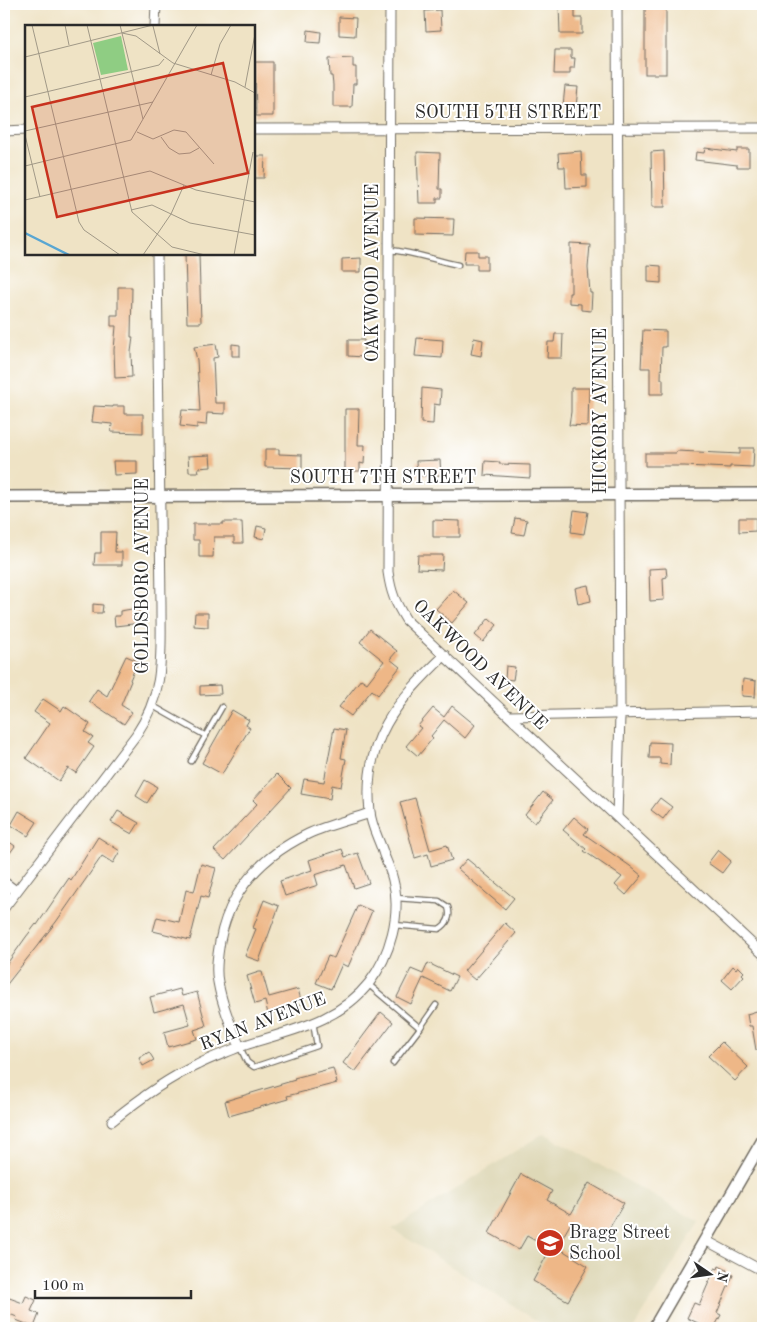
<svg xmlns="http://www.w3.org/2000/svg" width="767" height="1332" viewBox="0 0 767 1332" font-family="'Old Standard TT',serif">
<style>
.built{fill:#ded8b7}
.building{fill:#eeb787}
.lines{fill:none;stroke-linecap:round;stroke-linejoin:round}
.service-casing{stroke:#706b61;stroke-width:7}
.minor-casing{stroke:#706b61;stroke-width:11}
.tertiary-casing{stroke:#706b61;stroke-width:14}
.service{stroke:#fff;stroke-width:4.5}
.minor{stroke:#fff;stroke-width:9}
.tertiary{stroke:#fff;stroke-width:11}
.labels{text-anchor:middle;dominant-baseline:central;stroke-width:4;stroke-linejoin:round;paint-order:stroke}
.street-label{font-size:18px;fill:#2b2b2b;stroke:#fff}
.poi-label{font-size:18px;fill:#2b2b2b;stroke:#fff;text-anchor:start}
.inset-river{fill:none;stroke:#59a6d2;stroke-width:2.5}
.inset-road{fill:none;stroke:#a19987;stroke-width:1}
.view{fill:#c8321e;fill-opacity:0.15;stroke:#c8321e;stroke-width:2.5}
.inset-edge{fill:none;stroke:#2b2b2b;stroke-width:2.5}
</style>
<rect width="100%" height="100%" fill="#fff"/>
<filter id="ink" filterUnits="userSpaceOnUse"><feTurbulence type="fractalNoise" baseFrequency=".02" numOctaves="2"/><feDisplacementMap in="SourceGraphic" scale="10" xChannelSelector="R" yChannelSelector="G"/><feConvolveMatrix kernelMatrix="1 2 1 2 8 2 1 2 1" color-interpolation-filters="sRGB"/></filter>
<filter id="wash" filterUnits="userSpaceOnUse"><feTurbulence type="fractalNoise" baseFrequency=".0096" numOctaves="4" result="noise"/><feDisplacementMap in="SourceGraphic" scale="20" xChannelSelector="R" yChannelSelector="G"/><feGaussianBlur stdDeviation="1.12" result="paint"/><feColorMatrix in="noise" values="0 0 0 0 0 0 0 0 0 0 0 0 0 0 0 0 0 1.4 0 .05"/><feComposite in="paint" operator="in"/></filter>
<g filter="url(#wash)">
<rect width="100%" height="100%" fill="#efe3c5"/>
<path class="built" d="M544 1133 699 1222 634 1328H548L392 1229Z"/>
<g id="blocks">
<g class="building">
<path d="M559 4H575V18H582V34H560Z"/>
<rect x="645" y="4" width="21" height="70"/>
<path d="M440 10 441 30 426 31 425 11Z"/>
<path d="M339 17 356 18 355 36 339 35Z"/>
<path d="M308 30 321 32 320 43 307 42Z"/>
<path d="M555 50H571V58H575L574 68H570V74H554Z"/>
<path d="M353 58V67H356V84H353L352 107H333V85L332 76H330L329 59Z"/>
<path d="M255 62H273V116H256Z"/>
<path d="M565 86 578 87 576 107 563 106Z"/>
<path d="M705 148 737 152V149H749V167H737V165L695 160 696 152 704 153Z"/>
<path d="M581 151 582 175H587V187L566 188 565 167H559L558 153Z"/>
<path d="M664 151 665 207H652L651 152Z"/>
<path d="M417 152 440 153 439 189H442V198H437V203H419Z"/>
<path d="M254 156H265L264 178H254Z"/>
<path d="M415 218 454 219 453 236 415 235Z"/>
<path d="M571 244 590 245 588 268 590 293H592L591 311 581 310V304L569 303V293H571Z"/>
<path d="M465 251H478V256H487V270H477V264H464Z"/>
<path d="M185 254H199L201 323H187Z"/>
<path d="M361 258V272H342V259Z"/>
<path d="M648 265 661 266V283L648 282Z"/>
<path d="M118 287H132L131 337H133L131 352 132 377 115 378 114 350 116 326H111V315H118Z"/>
<path d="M643 330 666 331V347H662L661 379H663V394H650V368H641Z"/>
<path d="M555 334H563L562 358H547L548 342H554Z"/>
<path d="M417 338 443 340 442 358 415 356Z"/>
<path d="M474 338 483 340 481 356 471 354Z"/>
<path d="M348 340H364V357L348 356Z"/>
<path d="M216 344 218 357 213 358 215 403H225V414L207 413 206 425 197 424V428L180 426 182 410 200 411 197 360 194 347Z"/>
<path d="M232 344 240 345V356H232Z"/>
<path d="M422 388 441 390 440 405 434 404 433 424 421 423Z"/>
<path d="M571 388H589L588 426 569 425 571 412Z"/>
<path d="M94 406 113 407V406H124V414H143V433L111 432 112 424 92 422Z"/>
<path d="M345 409H359L358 445H365L364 464 360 463V471H345Z"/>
<path d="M740 448H754L753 467 730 466V468L684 466H645V453H676L677 451 740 454Z"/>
<path d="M265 449H279V454L302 455V468L265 467Z"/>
<path d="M210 455 211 467 198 468 199 472H189L188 456Z"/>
<path d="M440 460 441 475 417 476 416 461Z"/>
<path d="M113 461H137V474L114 475Z"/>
<path d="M485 461 500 462 499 464 530 465V478L484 475Z"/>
<path d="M574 510 588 512 584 534 571 532Z"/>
<path d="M515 518 527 520 524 535 512 533Z"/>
<path d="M739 518H756V531L739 532Z"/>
<path d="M433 520 460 521V537H433Z"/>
<path d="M223 522H242L243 543H234V537H214L213 557H199V540H193V524H223Z"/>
<path d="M257 526 266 528 264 539 255 537Z"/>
<path d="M101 532H116L115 552H122V565H94L95 553H101Z"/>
<path d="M418 555H443L442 570 417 569Z"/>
<path d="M666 568 667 577 663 578 664 600 650 601 649 569Z"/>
<path d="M588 585 591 601 578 604 575 588Z"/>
<path d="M453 590 469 603 452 623 436 609Z"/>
<path d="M93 604 103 605 102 613H93Z"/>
<path d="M138 608 141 623 115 626 114 616H120V611Z"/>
<path d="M195 613H208V627L194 626Z"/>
<path d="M489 618 497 625 483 642 475 635Z"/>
<path d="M370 629 397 651 390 659 400 667 378 695 372 690 351 716 339 707 361 679 367 683 384 661 360 642Z"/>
<path d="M126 656 138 661 130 680 131 681 121 705 132 712 124 724 89 701 97 689 107 696Z"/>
<path d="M506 666 515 667 513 680 505 679Z"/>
<path d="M743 679 756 681 755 697 742 696Z"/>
<path d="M220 685 221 694 200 695V686Z"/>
<path d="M43 699 61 711 64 706 90 724 85 732 93 737 88 743 94 747 76 773 68 768 59 781 26 758 50 723 34 712Z"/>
<path d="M452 706 475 725 465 738 444 720 431 736 433 738 418 756 406 746 421 728 418 726 433 708 444 717Z"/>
<path d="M232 710 249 720 246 725 250 728 222 774 202 763Z"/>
<path d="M334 728 346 730 341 758 346 759 341 787 332 785 330 799 301 794 304 779 324 782Z"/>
<path d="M650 742 671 743 670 765 660 764V758H649Z"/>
<path d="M277 774 291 788 225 860 214 850 257 804 253 800Z"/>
<path d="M145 780 157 787 147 803 136 796Z"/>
<path d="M543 792 553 800 535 823 525 815Z"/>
<path d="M415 798 430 850 447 845 452 860 431 866 428 854 415 858 400 802Z"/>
<path d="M660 798 672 807 663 819 651 810Z"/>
<path d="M19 811 37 822 28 836 11 825Z"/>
<path d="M118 811 139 823 132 834 111 822Z"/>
<path d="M574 817 588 829 584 834 630 866 642 876 626 895 615 885 622 877 584 851 586 849 563 830Z"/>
<path d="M98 837 120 851 113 863 102 856 56 922 4 988V968L26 937 36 924 37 925 69 878 71 880Z"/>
<path d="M4 838 15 846 4 861Z"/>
<path d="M342 849 345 857 358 853 369 883 354 888 346 865 315 875 318 885 285 896 280 881 312 870 309 860Z"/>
<path d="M718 850 731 861 722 873 708 863Z"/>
<path d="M467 859 514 898 505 909 458 869Z"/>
<path d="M201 864 216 868 208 898 201 896 190 940 153 931 157 917 179 922 186 890 194 892Z"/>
<path d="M264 900 279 906 259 961 245 956 256 929 253 928Z"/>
<path d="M358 905 372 911 348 967 342 964 331 989 316 983 328 956 334 958Z"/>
<path d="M505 923 516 933 475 980 464 971Z"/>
<path d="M428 963 457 977 450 991 423 978 411 1004 397 997 411 969 423 974Z"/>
<path d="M733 966 736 969 738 966 744 972 742 974 744 976 732 989 722 980Z"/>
<path d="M259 972H262L269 997 298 989 302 1004 268 1014 265 1001 255 1004 247 976Z"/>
<path d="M180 989 182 996 197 992 206 1026 194 1030 197 1039 168 1047 164 1032 190 1025 184 1004 154 1012 150 997Z"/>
<path d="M763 1009V1048L756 1050 752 1026H749L747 1014Z"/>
<path d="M381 1012 393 1022 355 1072 343 1063Z"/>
<path d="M722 1042 748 1067 735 1081 708 1056Z"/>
<path d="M149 1052 154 1060 143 1066 139 1058Z"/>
<path d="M333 1068 337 1083 287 1096 288 1099 229 1116 225 1101 295 1080 294 1078Z"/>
<path d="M521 1174 552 1191 547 1200 571 1214 589 1183 624 1203 603 1239 572 1221 557 1247 588 1266 568 1301 533 1281 550 1249 527 1236 519 1250 489 1233Z"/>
<path d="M719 1266 727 1270 726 1272 733 1275 717 1313 721 1315 714 1328H709L687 1318 694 1303 699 1305 715 1268 718 1269Z"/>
<path d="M4 1296 23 1303 26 1296 36 1300 31 1311 39 1314 34 1327 16 1320 17 1317 4 1312Z"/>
</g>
</g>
</g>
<g filter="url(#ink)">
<use href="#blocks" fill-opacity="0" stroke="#706b61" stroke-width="1"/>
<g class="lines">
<defs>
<g id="service">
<path d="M389 250C414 252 434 260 458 265"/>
<path d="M153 706 206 736"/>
<path d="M191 761 222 707"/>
<path d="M394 925 439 929C448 924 451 916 448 907L439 901 396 898"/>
<path d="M368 984 420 1028 393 1063"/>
<path d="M420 1028 436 1005"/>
<path d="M240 1047 247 1062 254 1067 317 1046 313 1022"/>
</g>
<g id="minor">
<path d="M390 4 388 572C391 593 395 602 406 620L763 954"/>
<path d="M617 4 620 715 617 817"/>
<path d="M155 26 156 4"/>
<path d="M254 129 763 128"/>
<path d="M4 131 26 130"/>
<path d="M510 716 763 711"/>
<path d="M4 882 16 891"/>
<path d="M4 908 136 735C165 692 161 657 161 607L157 254"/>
<path d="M240 1047C231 1026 222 1005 218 982 215 969 218 954 220 941 230 889 262 856 308 834 327 825 350 820 370 813"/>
<path d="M112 1121C138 1100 166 1079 197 1065 210 1058 225 1053 239 1047 285 1031 336 1025 369 983 390 956 402 914 393 880 391 871 387 863 384 855 380 841 371 826 370 812 362 740 397 701 445 655"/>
<path d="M705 1240 763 1271"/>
</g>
<g id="tertiary">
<path d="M4 497 763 494"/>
<path d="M654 1328 763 1140"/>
</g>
</defs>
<use href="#service" class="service-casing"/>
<use href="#minor" class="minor-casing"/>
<use href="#tertiary" class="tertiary-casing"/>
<use href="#service" class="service"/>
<use href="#minor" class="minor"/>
<use href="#tertiary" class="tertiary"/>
</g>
</g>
<defs>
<symbol id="school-disc" viewBox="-11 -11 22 22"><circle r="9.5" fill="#c8321e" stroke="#fff"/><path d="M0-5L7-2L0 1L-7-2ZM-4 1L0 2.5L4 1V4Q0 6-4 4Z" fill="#fff"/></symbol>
</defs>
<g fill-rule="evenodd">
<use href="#school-disc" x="534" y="1227" width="32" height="32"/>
</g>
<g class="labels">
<g class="street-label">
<text x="508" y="113">SOUTH 5TH STREET</text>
<text transform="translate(373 273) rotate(-90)">OAKWOOD AVENUE</text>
<text transform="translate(601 411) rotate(-90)">HICKORY AVENUE</text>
<text x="383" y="478">SOUTH 7TH STREET</text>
<text transform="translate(143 576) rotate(-90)">GOLDSBORO AVENUE</text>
<text transform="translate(480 665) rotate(44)">OAKWOOD AVENUE</text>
<text transform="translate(263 1022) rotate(-21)">RYAN AVENUE</text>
</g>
<g class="poi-label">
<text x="569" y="1233">Bragg Street<tspan x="569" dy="21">School</tspan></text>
</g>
</g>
<g transform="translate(25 25)">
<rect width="230" height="230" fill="#efe3c5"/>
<path d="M96 11 103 45 76 50 68 18Z" fill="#8fcd83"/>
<path class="inset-river" d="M0 208 44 230"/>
<path class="inset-road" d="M7 0 54 197 59 205 95 230M40 0 44 20M62 0 107 187 147 222 180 230M95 0 118 94M128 1 135 29M97 8 111 11 148 38 210 57 230 68M0 32 128 0M186 50 195 19 206 0M220 62 230 9M0 72 134 40 139 34M0 106 128 77M112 107 128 114 149 105 161 107 189 139M0 110 15 172M136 112 144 123 154 129 165 128 174 123M0 141 106 115 172 0M0 175 125 146 171 165 230 177M106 185 127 180 165 198 230 210M118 230 146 189 159 160M209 230 228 127"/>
<path class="view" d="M198 38 223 148 32 192 7 82Z"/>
<rect width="230" height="230" class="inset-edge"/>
</g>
<rect width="767" height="1332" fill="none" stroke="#fff" stroke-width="20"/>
<g transform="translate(710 1274) rotate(103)" stroke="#ffffff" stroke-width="4" paint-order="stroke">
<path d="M0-4L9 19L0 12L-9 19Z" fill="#2b2b2b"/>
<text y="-8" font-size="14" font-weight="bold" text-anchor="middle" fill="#2b2b2b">N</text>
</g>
<path d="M35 1290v8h156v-8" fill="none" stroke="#2b2b2b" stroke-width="2.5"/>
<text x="42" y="1290" font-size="15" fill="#2b2b2b" stroke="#ffffff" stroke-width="4" paint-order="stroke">100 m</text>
</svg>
